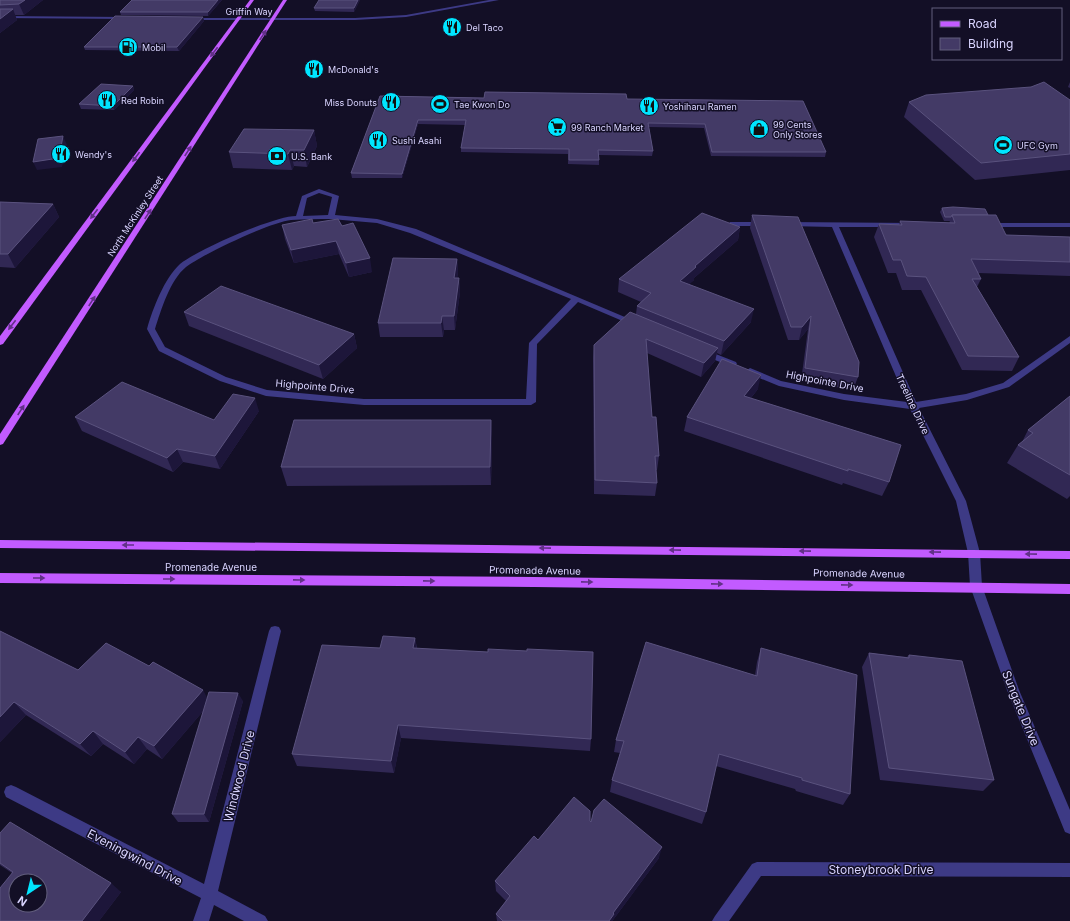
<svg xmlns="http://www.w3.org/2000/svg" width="1070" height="921" viewBox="0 0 1070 921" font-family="Inter,sans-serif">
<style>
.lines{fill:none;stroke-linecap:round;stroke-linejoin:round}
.minor{fill:#3d3a85;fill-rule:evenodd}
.major{fill:#c25bff;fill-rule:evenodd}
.wall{fill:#312854}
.shaded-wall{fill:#1d163a}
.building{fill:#433a66;stroke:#5a527e;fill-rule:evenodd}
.oneway{fill:#623188}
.labels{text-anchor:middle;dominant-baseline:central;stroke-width:3;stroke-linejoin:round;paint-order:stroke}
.far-street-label{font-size:9px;fill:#d9d4ff;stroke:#130f26}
.far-poi-label{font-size:9px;fill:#d9d4ff;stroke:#130f26;text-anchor:start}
.street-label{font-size:10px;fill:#d9d4ff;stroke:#130f26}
.near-street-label{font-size:12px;fill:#d9d4ff;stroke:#130f26}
</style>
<rect width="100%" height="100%" fill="#130f26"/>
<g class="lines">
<g class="minor">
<path d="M489 0H499L406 17 355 20H190L188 19 190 18H355L406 15Z"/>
<path d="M0 16 126 17 128 18 126 19 0 18Z"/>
<path d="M319 189 339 196 335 215 377 219 416 229 639 323 638 325H632L578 302 537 344 536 402 531 405H364L266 396 220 381 159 351 147 329C153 308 164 279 180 264 197 250 274 216 296 216L302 196ZM319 193 332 197 328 215 303 216 307 198ZM331 219 377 223 410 233 571 299 529 343 526 399H364L267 390 226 377 165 347 155 329C161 310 170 280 186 267 203 254 271 222 291 220 304 219 318 219 331 219Z"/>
<path d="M730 222H764L768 224 764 226H733L729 224Z"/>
<path d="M785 222 915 223V227H839L916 402 966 394 1003 383 1070 336V343L1009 387 967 400 919 408 966 501 980 553 982 586 1019 690 1070 810V834L1065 832 1007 690 970 586 968 553 956 501 910 409 844 400 779 386 747 373 746 371 750 368 781 381 844 394 907 402 832 227 788 226 784 224Z"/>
<rect x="985" y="223" width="85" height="4"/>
<path d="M703 349 736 362 737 364 733 367 730 366 700 354 699 352 700 350Z"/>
<path d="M275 626 279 627 281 631 218 891 265 916 268 921H244L214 905 209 921H193L201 898 6 797 4 792 6 787 11 785 16 787 204 884 269 631 271 627Z"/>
<path d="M757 862 1070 863V877L761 876 729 921H712L715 916 752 864Z"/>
</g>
<g class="major">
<path d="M250 0H254L3 344 0 345V336Z"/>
<path d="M283 0H287L3 444 0 445V434Z"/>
<path d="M0 540 1070 551V559L0 548Z"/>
<path d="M0 573 534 577 1070 584V594L534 587 0 583Z"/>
</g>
</g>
<g class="wall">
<path d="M0 0H43L24 15H15L17 20 0 33Z"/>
<path d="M132 0H222L208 16 121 15 120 12Z"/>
<path d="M360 0 354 12 315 11 314 8Z"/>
<path d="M203 17 204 21 179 51 85 50 84 47Z"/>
<path d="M1070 82V88L1068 87Z"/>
<path d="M133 86 134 90 114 110 81 109 79 104Z"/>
<path d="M380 96 484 98 627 99 826 152 825 157 711 156 704 128 649 127 653 151 652 156 599 155V165L568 164V154L461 152V148L465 125 418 124 402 178H352L351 173Z"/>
<path d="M1070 100V170L975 180 904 117 909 102Z"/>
<path d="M314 130 317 146 307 167 294 166 292 170 233 168 229 152Z"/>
<path d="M0 202 53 204 59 217 15 268 0 267Z"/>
<path d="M942 208 988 215 1006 235 1070 237V276L978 273 981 279 977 287 1019 357 1012 371 962 370 921 290H902L896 273H888L874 237 879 224 899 225 900 221 949 223 950 221H944L940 212Z"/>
<path d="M752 215 858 377 853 390 801 381 808 329 799 340H788L750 228Z"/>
<path d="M313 223 342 226 372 272 349 277 339 254 294 263 285 239 282 225Z"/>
<path d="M740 227 738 240 694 278V280L689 284 751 322 721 355 717 353 715 361 701 377 647 353 652 417 659 456 657 470H656L657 483 655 496 594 494 593 358 594 345 636 314 637 306 641 302 618 292 619 279Z"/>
<path d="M457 259 458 273 457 278H459L460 292 455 330H444L443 337H380L378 323Z"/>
<path d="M184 312 354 334 357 348 323 379 189 326Z"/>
<path d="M758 389 751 398 889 482 882 496 843 483 842 485 684 431 687 417Z"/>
<path d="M1070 396V496L1067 499 1007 463 1018 445 1022 442 1028 430Z"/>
<path d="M259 411 220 469 183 462 173 472 82 431 75 417 214 420Z"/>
<path d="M491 420 492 438 491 485 287 486 281 467Z"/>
<path d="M0 631 78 670 149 666 208 698 243 701 209 822H178L172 814 204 710 162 759 147 749 134 764 103 744 91 756 26 715 0 742Z"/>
<path d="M415 638 417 648 591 739 590 751 401 738 394 773 297 766 292 754 380 648Z"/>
<path d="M761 648 850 794 843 805 796 791 795 789 716 766 706 812 702 824 610 792 612 780 620 753 614 752 616 740 755 675 757 662Z"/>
<path d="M869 653 907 657 909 655 994 780 983 791 880 780 862 667Z"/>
<path d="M590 821 659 858 613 920V921H497L496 914 506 901 496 891 495 881Z"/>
<path d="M0 833 121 892 99 921H0L12 873 0 865Z"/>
</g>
<g class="shaded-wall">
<path d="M25 0H43L24 15 19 4Z"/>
<path d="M218 0H222L208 16V12Z"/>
<path d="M358 0H360L354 12V8Z"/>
<path d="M13 9 17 20 0 33V19Z"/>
<path d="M203 17 204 21 179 51 177 47Z"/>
<path d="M133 86 134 90 114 110 113 106Z"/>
<path d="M418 120V124L402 178V174Z"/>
<path d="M314 130 317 146 307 167 304 150Z"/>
<path d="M63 136 67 145 62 167 37 170 33 162Z"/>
<path d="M290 150 294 166 292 170 288 154Z"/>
<path d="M53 204 59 217 15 268 8 254Z"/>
<path d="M740 227 738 240 694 278V280L678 294 680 281 695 266Z"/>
<path d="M336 241 339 254 294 263 291 250Z"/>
<path d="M370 258 372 272 349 277 346 263Z"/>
<path d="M457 259 458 273 455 292 454 278Z"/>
<path d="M459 278 460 292 455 330 454 316Z"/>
<path d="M754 309 751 322 721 355 724 341Z"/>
<path d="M442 316 444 330 443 337 441 323Z"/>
<path d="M811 316 808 329 799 340 802 327Z"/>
<path d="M354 334 357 348 323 379 319 365Z"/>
<path d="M718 348 715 361 701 377 704 363Z"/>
<path d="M761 375 758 389 741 410 744 396Z"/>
<path d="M255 398 259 411 220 469 215 456Z"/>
<path d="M491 420 492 438 491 485 490 467Z"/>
<path d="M177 449 183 462 173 472 167 458Z"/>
<path d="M415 638 417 652 413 648Z"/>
<path d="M203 690 210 703 162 759 154 746Z"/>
<path d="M238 693 243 701 209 822 204 814Z"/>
<path d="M14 702 26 715 0 742V717Z"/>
<path d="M398 725 401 738 394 773 391 761Z"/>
<path d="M93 731 103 744 91 756 80 744Z"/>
<path d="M138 737 147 749 134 764 125 752Z"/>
<path d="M662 847 659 858 613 920V921H609L613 913Z"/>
<path d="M111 883 121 892 99 921H82Z"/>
</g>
<g class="building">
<path d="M0 0H25L19 4 0 5Z"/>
<path d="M132 0H218L208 12H120Z"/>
<path d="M319 0H358L354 8H314Z"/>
<path d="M0 9H13L0 19Z"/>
<path d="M115 16 203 17 177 47H84Z"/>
<path d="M1044 82 1070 100V154L981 163 909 102 926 95 1031 87Z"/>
<path d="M101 84 133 86 113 106 79 104Z"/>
<path d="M485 92 626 94 627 99 803 101 826 152H712L705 124 648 123 653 151 598 150 599 160H569V149L461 148 466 120H418L402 174 351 173 380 96 484 98Z"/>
<path d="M244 129 314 130 304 150H290L288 154 229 152Z"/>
<path d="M63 136 59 158 33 162 38 139Z"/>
<path d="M0 202 53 204 8 254H0Z"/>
<path d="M953 207 985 209 988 215H952L951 217H945L942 208Z"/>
<path d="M702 213 740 227 695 266 696 267 680 281 754 309 724 341 637 306 651 293 619 279Z"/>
<path d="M752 215 798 217 859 362 858 377 805 368 811 316 802 327H791Z"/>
<path d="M952 215H996L1006 235 1070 237V262L971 259 981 279H972L1019 357 968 356 926 277 907 276 901 260H893L879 224 902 225 900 221 955 223Z"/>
<path d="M312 219 313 223 338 219 342 226 353 223 370 258 346 263 336 241 291 250 282 225Z"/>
<path d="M393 258 457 259 454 278H459L454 316H442L441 323H378Z"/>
<path d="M221 286 354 334 319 365 184 312Z"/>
<path d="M630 312 718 348 704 363 646 339 652 417H656L659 456H655L657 483 595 480 594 345Z"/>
<path d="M722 359 761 375 744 396 901 445 889 482 848 469V471L687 417Z"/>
<path d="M122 382 214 420 233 394 255 398 215 456 177 449 167 458 75 417Z"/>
<path d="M1070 396V475L1018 445 1033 433 1028 430Z"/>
<path d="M294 420H491L490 467H281Z"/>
<path d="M0 631 78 670 106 643 149 666 153 662 203 690 154 746 138 737 125 752 93 731 80 744 14 702 0 717Z"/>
<path d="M383 636 415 638 413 648 488 652V649L527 651V649L593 652 591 739 398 725 391 761 292 754 322 645 380 648Z"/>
<path d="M646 642 757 676 761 648 857 675 850 794 802 780V778L719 754 706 812 612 780 624 741 616 740Z"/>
<path d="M869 653 909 658V655L962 661 994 780 889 768Z"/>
<path d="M209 692 238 693 204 814H172Z"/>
<path d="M574 797 590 811V821L591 822 594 810 604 799 662 847 613 913 614 914 609 921H503L496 914 510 896 495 881 534 836 538 840Z"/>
<path d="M10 822 111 883 82 921H0V888L13 872 0 863V833ZM16 881H40V905H16Z"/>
</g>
<defs><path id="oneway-solid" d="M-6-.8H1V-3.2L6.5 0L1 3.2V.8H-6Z"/></defs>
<g class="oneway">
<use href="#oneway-solid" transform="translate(263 35) rotate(-57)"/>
<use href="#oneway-solid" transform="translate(214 52) rotate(127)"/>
<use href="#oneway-solid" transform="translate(188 151) rotate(-57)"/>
<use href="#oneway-solid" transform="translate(136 157) rotate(126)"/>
<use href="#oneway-solid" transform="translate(94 214) rotate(127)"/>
<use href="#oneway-solid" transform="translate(148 214) rotate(-57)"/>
<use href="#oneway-solid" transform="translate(92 301) rotate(-57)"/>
<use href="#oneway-solid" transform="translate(12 325) rotate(127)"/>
<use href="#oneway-solid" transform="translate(21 410) rotate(-57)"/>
<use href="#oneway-solid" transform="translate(128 545) rotate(-180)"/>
<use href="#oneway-solid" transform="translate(545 548) rotate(-179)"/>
<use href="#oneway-solid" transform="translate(675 550) rotate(-179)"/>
<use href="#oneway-solid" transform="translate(805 551) rotate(-179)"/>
<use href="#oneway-solid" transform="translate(935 552) rotate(-179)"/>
<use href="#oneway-solid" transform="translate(1031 554) rotate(-179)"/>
<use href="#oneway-solid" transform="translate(39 578)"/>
<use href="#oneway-solid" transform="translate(169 579)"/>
<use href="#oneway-solid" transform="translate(299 580) rotate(1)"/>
<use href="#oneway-solid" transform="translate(429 581) rotate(1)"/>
<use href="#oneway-solid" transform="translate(587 582) rotate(1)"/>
<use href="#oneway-solid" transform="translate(717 584) rotate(1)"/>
<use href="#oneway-solid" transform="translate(847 585) rotate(1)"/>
</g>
<defs>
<symbol id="restaurant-disc" viewBox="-11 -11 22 22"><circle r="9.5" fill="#00e5ff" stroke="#130f26"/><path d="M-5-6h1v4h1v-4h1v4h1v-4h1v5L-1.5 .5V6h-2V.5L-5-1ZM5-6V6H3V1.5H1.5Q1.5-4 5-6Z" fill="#111"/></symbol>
<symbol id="fuel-disc" viewBox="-11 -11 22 22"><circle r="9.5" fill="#00e5ff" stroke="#130f26"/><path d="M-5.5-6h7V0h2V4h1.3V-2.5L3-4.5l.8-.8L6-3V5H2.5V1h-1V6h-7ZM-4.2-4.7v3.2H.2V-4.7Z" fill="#111"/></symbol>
<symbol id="stadium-disc" viewBox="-11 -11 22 22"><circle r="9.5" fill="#00e5ff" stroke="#130f26"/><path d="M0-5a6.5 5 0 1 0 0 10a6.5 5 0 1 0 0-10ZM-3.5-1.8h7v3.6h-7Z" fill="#111"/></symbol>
<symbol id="supermarket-disc" viewBox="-11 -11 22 22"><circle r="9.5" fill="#00e5ff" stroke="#130f26"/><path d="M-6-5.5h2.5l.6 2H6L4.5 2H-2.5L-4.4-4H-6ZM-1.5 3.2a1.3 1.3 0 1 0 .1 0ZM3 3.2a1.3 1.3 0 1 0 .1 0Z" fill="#111"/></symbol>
<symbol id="shop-disc" viewBox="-11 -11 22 22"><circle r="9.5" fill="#00e5ff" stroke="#130f26"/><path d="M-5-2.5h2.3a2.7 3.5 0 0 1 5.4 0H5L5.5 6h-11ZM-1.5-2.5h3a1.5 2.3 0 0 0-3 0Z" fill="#111"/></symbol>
<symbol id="bank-disc" viewBox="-11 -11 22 22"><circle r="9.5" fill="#00e5ff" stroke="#130f26"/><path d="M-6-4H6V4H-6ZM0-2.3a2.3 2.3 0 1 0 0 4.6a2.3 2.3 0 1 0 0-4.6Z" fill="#111"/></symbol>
</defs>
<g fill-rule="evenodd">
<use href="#restaurant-disc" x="441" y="16" width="22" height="22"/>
<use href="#fuel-disc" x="117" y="36" width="22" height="22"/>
<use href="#restaurant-disc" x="303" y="58" width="22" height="22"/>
<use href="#restaurant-disc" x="96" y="89" width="22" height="22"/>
<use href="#restaurant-disc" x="380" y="91" width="22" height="22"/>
<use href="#stadium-disc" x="429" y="93" width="22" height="22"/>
<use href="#restaurant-disc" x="638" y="95" width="22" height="22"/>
<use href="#supermarket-disc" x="546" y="116" width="22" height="22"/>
<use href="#shop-disc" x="748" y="118" width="22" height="22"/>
<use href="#restaurant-disc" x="367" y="129" width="22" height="22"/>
<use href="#stadium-disc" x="992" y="134" width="22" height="22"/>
<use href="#restaurant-disc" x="50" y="143" width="22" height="22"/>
<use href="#bank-disc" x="266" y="145" width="22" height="22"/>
</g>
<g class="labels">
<g class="far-street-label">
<text x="249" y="11">Griffin Way</text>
<text transform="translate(135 216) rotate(-57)">North McKinley Street</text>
</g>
<g class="far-poi-label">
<text x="466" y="27">Del Taco</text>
<text x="142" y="47">Mobil</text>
<text x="328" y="69">McDonald's</text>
<text x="121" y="100">Red Robin</text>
<text x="377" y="102" text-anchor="end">Miss Donuts</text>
<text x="454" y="104">Tae Kwon Do</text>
<text x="663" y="106">Yoshiharu Ramen</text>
<text x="773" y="124">99 Cents<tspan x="773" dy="10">Only Stores</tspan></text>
<text x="571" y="127">99 Ranch Market</text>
<text x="392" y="140">Sushi Asahi</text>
<text x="1017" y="145">UFC Gym</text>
<text x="75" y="154">Wendy's</text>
<text x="291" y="156">U.S. Bank</text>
</g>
<g class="street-label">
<text transform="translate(825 381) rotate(11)">Highpointe Drive</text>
<text transform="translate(315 386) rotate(5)">Highpointe Drive</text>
<text transform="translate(913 404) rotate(65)">Treeline Drive</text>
<text x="211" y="567">Promenade Avenue</text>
<text transform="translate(535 570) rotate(1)">Promenade Avenue</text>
<text transform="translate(859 573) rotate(1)">Promenade Avenue</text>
</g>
<g class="near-street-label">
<text transform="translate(1021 708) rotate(68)">Sungate Drive</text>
<text transform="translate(239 776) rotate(-76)">Windwood Drive</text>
<text transform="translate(135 857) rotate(28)">Eveningwind Drive</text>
<text x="881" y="869">Stoneybrook Drive</text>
</g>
</g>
<rect x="932" y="8" width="130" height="52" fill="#130f26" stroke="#625e7d"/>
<rect x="940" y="21" width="20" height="6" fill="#c25bff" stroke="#625e7d"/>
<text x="968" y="28" font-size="12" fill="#d9d4ff">Road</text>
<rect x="940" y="38" width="20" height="12" fill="#433a66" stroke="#625e7d"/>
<text x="968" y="48" font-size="12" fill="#d9d4ff">Building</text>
<g transform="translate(28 893) rotate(215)"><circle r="19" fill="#130f26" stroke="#625e7d"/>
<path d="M0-3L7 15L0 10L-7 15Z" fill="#00e5ff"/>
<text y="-6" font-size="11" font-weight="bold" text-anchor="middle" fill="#d9d4ff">N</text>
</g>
</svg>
